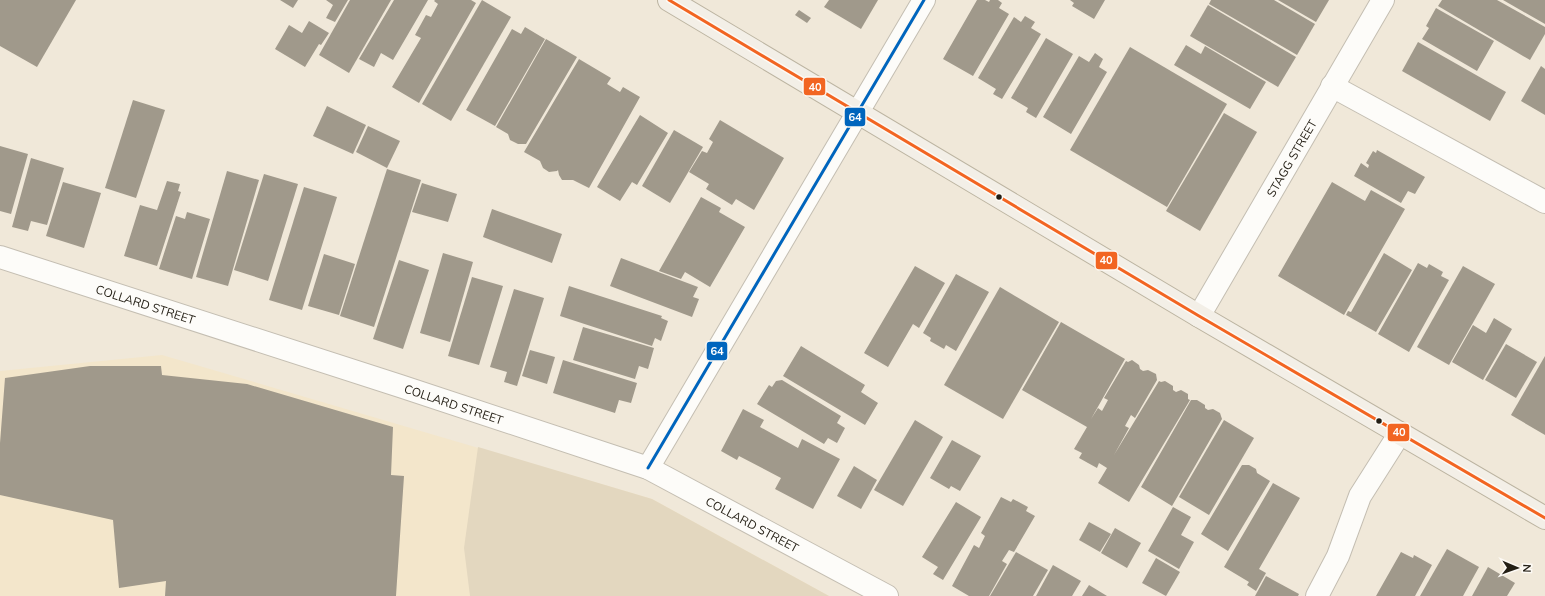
<svg xmlns="http://www.w3.org/2000/svg" width="1545" height="596" viewBox="0 0 1545 596" font-family="Mulish,sans-serif">
<style>
.built{fill:#f3e6cb}
.green{fill:#e3d7bf}
.building{fill:#a0998b}
.lines{fill:none;stroke-linecap:round;stroke-linejoin:round}
.minor-casing{stroke:#c4beb2;stroke-width:24}
.major-casing{stroke:#bcb4a1;stroke-width:24}
.minor{stroke:#fdfcf9;stroke-width:22}
.major{stroke:#f3efe7;stroke-width:22}
.bus-1-casing{stroke:#fdfaf5;stroke-width:6}
.bus-2-casing{stroke:#fdfaf5;stroke-width:6}
.bus-1{stroke:#f26522;stroke-width:3}
.bus-2{stroke:#0065bd;stroke-width:3}
.bus-dot{fill:#231e14;stroke:#fdfaf5;stroke-width:1.5}
.labels{text-anchor:middle;dominant-baseline:central;stroke-width:4;stroke-linejoin:round;paint-order:stroke}
.street-label{font-size:12px;fill:#231e14;stroke:#fdfaf5}
.line-badge{stroke:#fdfaf5;stroke-width:1.5}
.badge-label{font-size:11px;text-anchor:middle;font-weight:bold;fill:#fff}
</style>
<rect width="100%" height="100%" fill="#f0e8d9"/>
<path class="built" d="M162 355 652 499 829 596H0V371Z"/>
<path class="green" d="M478 447 652 499 829 596H470L464 548Z"/>
<g class="building">
<path d="M0 0H76L37 67 0 46Z"/>
<path d="M280 0H298L293 8Z"/>
<path d="M326 0H348L335 22 326 18 333 5Z"/>
<path d="M350 0H391L349 73 319 55Z"/>
<path d="M394 0H428L393 60 381 53 374 67 359 59Z"/>
<path d="M435 0H471L476 3 419 103 392 87 421 38 415 35 426 15 431 17 438 4 434 1Z"/>
<path d="M482 0 511 17 451 121 422 104Z"/>
<path d="M829 0H878L861 29 824 7Z"/>
<path d="M977 0H985L989 2 990 0H998L1002 3 999 8 1009 14 973 76 943 59Z"/>
<path d="M1070 0H1105L1094 19 1072 6 1074 3Z"/>
<path d="M1211 0H1274L1315 24 1297 55 1209 4Z"/>
<path d="M1278 0H1329L1316 22Z"/>
<path d="M1442 0H1497L1545 27V34L1530 60 1438 6Z"/>
<path d="M1503 0H1545V24Z"/>
<path d="M1208 5 1296 57 1278 87 1190 36Z"/>
<path d="M1436 8 1494 41 1477 71 1422 39 1429 28 1426 26Z"/>
<path d="M799 10 811 18 807 23 795 15Z"/>
<path d="M1025 16 1035 22 1031 28 1041 34 1002 99 993 94 996 89 978 78 1014 17 1021 22Z"/>
<path d="M309 21 329 33 321 45 319 44 305 67 275 49 289 25 302 33Z"/>
<path d="M525 27 545 39 495 126 466 110 512 29 521 34Z"/>
<path d="M1046 38 1073 54 1036 118 1026 112 1028 108 1011 98Z"/>
<path d="M546 39 577 57 526 144H518L510 140 508 134 496 127Z"/>
<path d="M1418 42 1506 92 1490 121 1402 71Z"/>
<path d="M1186 45 1201 54 1205 46 1266 82 1250 109 1174 65Z"/>
<path d="M1130 47 1227 104 1167 207 1070 150Z"/>
<path d="M1095 53 1103 59 1099 67 1107 72 1071 134 1043 117 1079 56 1089 62Z"/>
<path d="M579 59 611 78 607 84 620 92 623 87 640 97 589 188 573 180H562L559 175 558 170 557 171 549 172 543 168 540 161 524 152Z"/>
<path d="M1541 66 1545 69V115L1521 101Z"/>
<path d="M133 100 165 110 136 198 105 188Z"/>
<path d="M327 106 366 125 353 154 313 136Z"/>
<path d="M1224 113 1257 132 1200 231 1166 211Z"/>
<path d="M640 115 668 133 637 185 632 182 620 201 597 187Z"/>
<path d="M720 120 784 158 754 210 736 199 732 205 706 189 709 184 689 172 702 151 707 153 713 142 709 139Z"/>
<path d="M368 126 400 141 387 168 356 152Z"/>
<path d="M674 130 703 147 670 203 642 186Z"/>
<path d="M0 146 28 154 11 214 0 211Z"/>
<path d="M1377 150 1425 177 1415 194 1408 191 1401 203 1354 176 1361 163 1368 168 1369 165 1366 163 1373 151 1376 153Z"/>
<path d="M31 158 64 168 47 225 31 221 28 231 12 227Z"/>
<path d="M387 169 421 180 374 327 340 316Z"/>
<path d="M227 171 259 180 228 286 196 277Z"/>
<path d="M264 174 298 184 268 281 234 270Z"/>
<path d="M167 181 180 184 178 191 181 192 157 266 124 256 140 205 157 210Z"/>
<path d="M63 182 101 193 84 248 46 236Z"/>
<path d="M1332 182 1365 201 1371 190 1405 209 1344 315 1278 276Z"/>
<path d="M422 183 457 194 448 222 412 212Z"/>
<path d="M304 187 337 197 302 310 269 300Z"/>
<path d="M701 197 721 208 719 212 745 227 710 287 685 272 681 279 659 271Z"/>
<path d="M492 209 562 234 552 263 483 237Z"/>
<path d="M187 212 210 219 192 279 159 269 176 216 185 219Z"/>
<path d="M443 253 473 262 450 342 420 333Z"/>
<path d="M1384 253 1412 270 1376 332 1346 315 1348 311 1351 312Z"/>
<path d="M324 254 355 264 339 315 308 306Z"/>
<path d="M621 258 698 287 693 297 699 299 692 317 610 286Z"/>
<path d="M399 260 429 270 403 349 373 339Z"/>
<path d="M1418 263 1427 268 1429 264 1443 272 1441 276 1449 280 1409 352 1378 334Z"/>
<path d="M915 266 945 283 919 328 913 324 888 367 864 353Z"/>
<path d="M1463 266 1495 284 1449 365 1417 347Z"/>
<path d="M956 274 989 292 956 351 946 345 944 349 930 341 931 338 923 333Z"/>
<path d="M472 277 503 286 479 365 448 356Z"/>
<path d="M569 286 662 316 661 318 668 321 661 341 655 338 652 346 560 316Z"/>
<path d="M1000 287 1059 322 1003 419 944 385Z"/>
<path d="M514 289 544 298 517 386 504 382 507 372 490 367Z"/>
<path d="M1494 318 1512 329 1483 380 1452 362 1473 325 1486 333Z"/>
<path d="M1061 322 1125 359 1091 419 1098 408 1102 411 1108 400 1104 398 1126 361 1128 362 1132 360 1139 365 1140 369 1143 371 1148 370 1156 374 1157 380 1135 418 1131 415 1125 426 1129 428 1114 455 1159 381 1161 382 1165 381 1173 386V390L1176 392 1181 390 1188 394V399L1190 400 1129 502 1098 483 1107 468 1099 463 1097 468 1079 458 1082 453 1074 449 1087 427 1022 390Z"/>
<path d="M583 327 654 348 648 369 639 366 635 379 573 360Z"/>
<path d="M1506 344 1537 362 1516 398 1485 380Z"/>
<path d="M801 346 865 385 861 392 878 403 865 425 783 376Z"/>
<path d="M530 350 555 357 547 384 522 376Z"/>
<path d="M1545 356V435L1511 415Z"/>
<path d="M563 360 637 383 631 403 619 400 615 413 553 393Z"/>
<path d="M90 366H161L162 375 247 384 393 427 391 475 404 476 396 596H165L166 581 119 588 113 520 0 495V443L5 378Z"/>
<path d="M782 380 841 416 837 423 845 428 837 443 828 438 824 444 757 404 769 385 772 387 776 381Z"/>
<path d="M1191 400H1197L1205 405V408L1208 410 1213 409 1220 413 1222 419 1172 506 1141 487Z"/>
<path d="M743 409 764 420 760 427 798 448 802 439 840 459 813 509 775 489 781 478 739 456 737 460 721 451Z"/>
<path d="M915 420 943 437 903 506 874 490Z"/>
<path d="M1224 420 1254 438 1209 515 1179 497Z"/>
<path d="M952 440 981 456 960 491 951 486 949 489 930 478Z"/>
<path d="M1242 465H1249L1256 469 1257 473 1270 481 1228 551 1201 534Z"/>
<path d="M854 466 877 480 861 509 837 496Z"/>
<path d="M1273 483 1300 498 1259 569 1266 573 1256 591 1247 585 1249 582 1224 567Z"/>
<path d="M1001 497 1011 502 1013 499 1028 507 1026 511 1035 516 1014 552 1009 550 1002 561 1007 564 989 596H969L952 586 974 545 979 548 985 536 981 533Z"/>
<path d="M956 502 981 517 943 580 933 574 938 567 922 557Z"/>
<path d="M1173 507 1191 517 1181 535 1194 542 1179 569 1148 551Z"/>
<path d="M1089 522 1111 534 1100 552 1079 540Z"/>
<path d="M1115 528 1141 543 1127 568 1101 553Z"/>
<path d="M1447 549 1479 567 1463 596H1420Z"/>
<path d="M1016 552 1048 570 1033 596H990Z"/>
<path d="M1401 552 1413 558 1414 555 1432 565 1415 596H1376Z"/>
<path d="M1156 558 1180 572 1166 596 1142 583Z"/>
<path d="M1053 565 1081 581 1072 596H1036Z"/>
<path d="M1488 567 1515 583 1507 596H1472Z"/>
<path d="M1266 576 1299 594 1298 596H1255Z"/>
<path d="M1089 585 1107 596H1082Z"/>
</g>
<g class="lines">
<defs>
<g id="minor">
<path d="M1332 86 1545 202"/>
<path id="s1" d="M0 257 400 386 648 468 887 596"/>
<path id="s2" d="M1199 316 1383 0"/>
<path d="M648 468 924 0"/>
<path d="M1317 596 1338 556 1360 496 1400 433"/>
</g>
<path id="major" d="M669 0 1199 316 1545 518"/>
</defs>
<use href="#minor" class="minor-casing"/>
<use href="#major" class="major-casing"/>
<use href="#minor" class="minor"/>
<use href="#major" class="major"/>
<defs>
<path id="bus-1" d="M669 0 1199 316 1545 518"/>
<path id="bus-2" d="M648 468 924 0"/>
</defs>
<use href="#bus-1" class="bus-1-casing"/>
<use href="#bus-2" class="bus-2-casing"/>
<use href="#bus-1" class="bus-1"/>
<use href="#bus-2" class="bus-2"/>
</g>
<g class="bus-dot">
<circle cx="999" cy="197" r="3.5"/>
<circle cx="1379" cy="421" r="3.5"/>
</g>
<g class="labels">
<g class="street-label">
<text stroke="none"><textPath href="#s2" startOffset="183">STAGG STREET</textPath></text>
<text stroke="none"><textPath href="#s1" startOffset="153">COLLARD STREET</textPath></text>
<text stroke="none"><textPath href="#s1" startOffset="477">COLLARD STREET</textPath></text>
<text stroke="none"><textPath href="#s1" startOffset="800">COLLARD STREET</textPath></text>
</g>
</g>
<g class="line-badge">
<rect x="803" y="77" width="23" height="19" rx="4" fill="#f26522"/>
<rect x="844" y="107" width="22" height="20" rx="4" fill="#0065bd"/>
<rect x="1095" y="251" width="23" height="19" rx="4" fill="#f26522"/>
<rect x="706" y="341" width="22" height="20" rx="4" fill="#0065bd"/>
<rect x="1387" y="423" width="23" height="19" rx="4" fill="#f26522"/>
</g>
<g class="badge-label">
<text x="815" y="91">40</text>
<text x="855" y="121">64</text>
<text x="1106" y="264">40</text>
<text x="717" y="355">64</text>
<text x="1399" y="436">40</text>
</g>
<g transform="translate(1517 568) rotate(92)" stroke="#fdfaf5" stroke-width="3" paint-order="stroke">
<path d="M0-3L7 15L0 10L-7 15Z" fill="#231e14"/>
<text y="-6" font-size="11" font-weight="bold" text-anchor="middle" fill="#231e14">N</text>
</g>
</svg>
